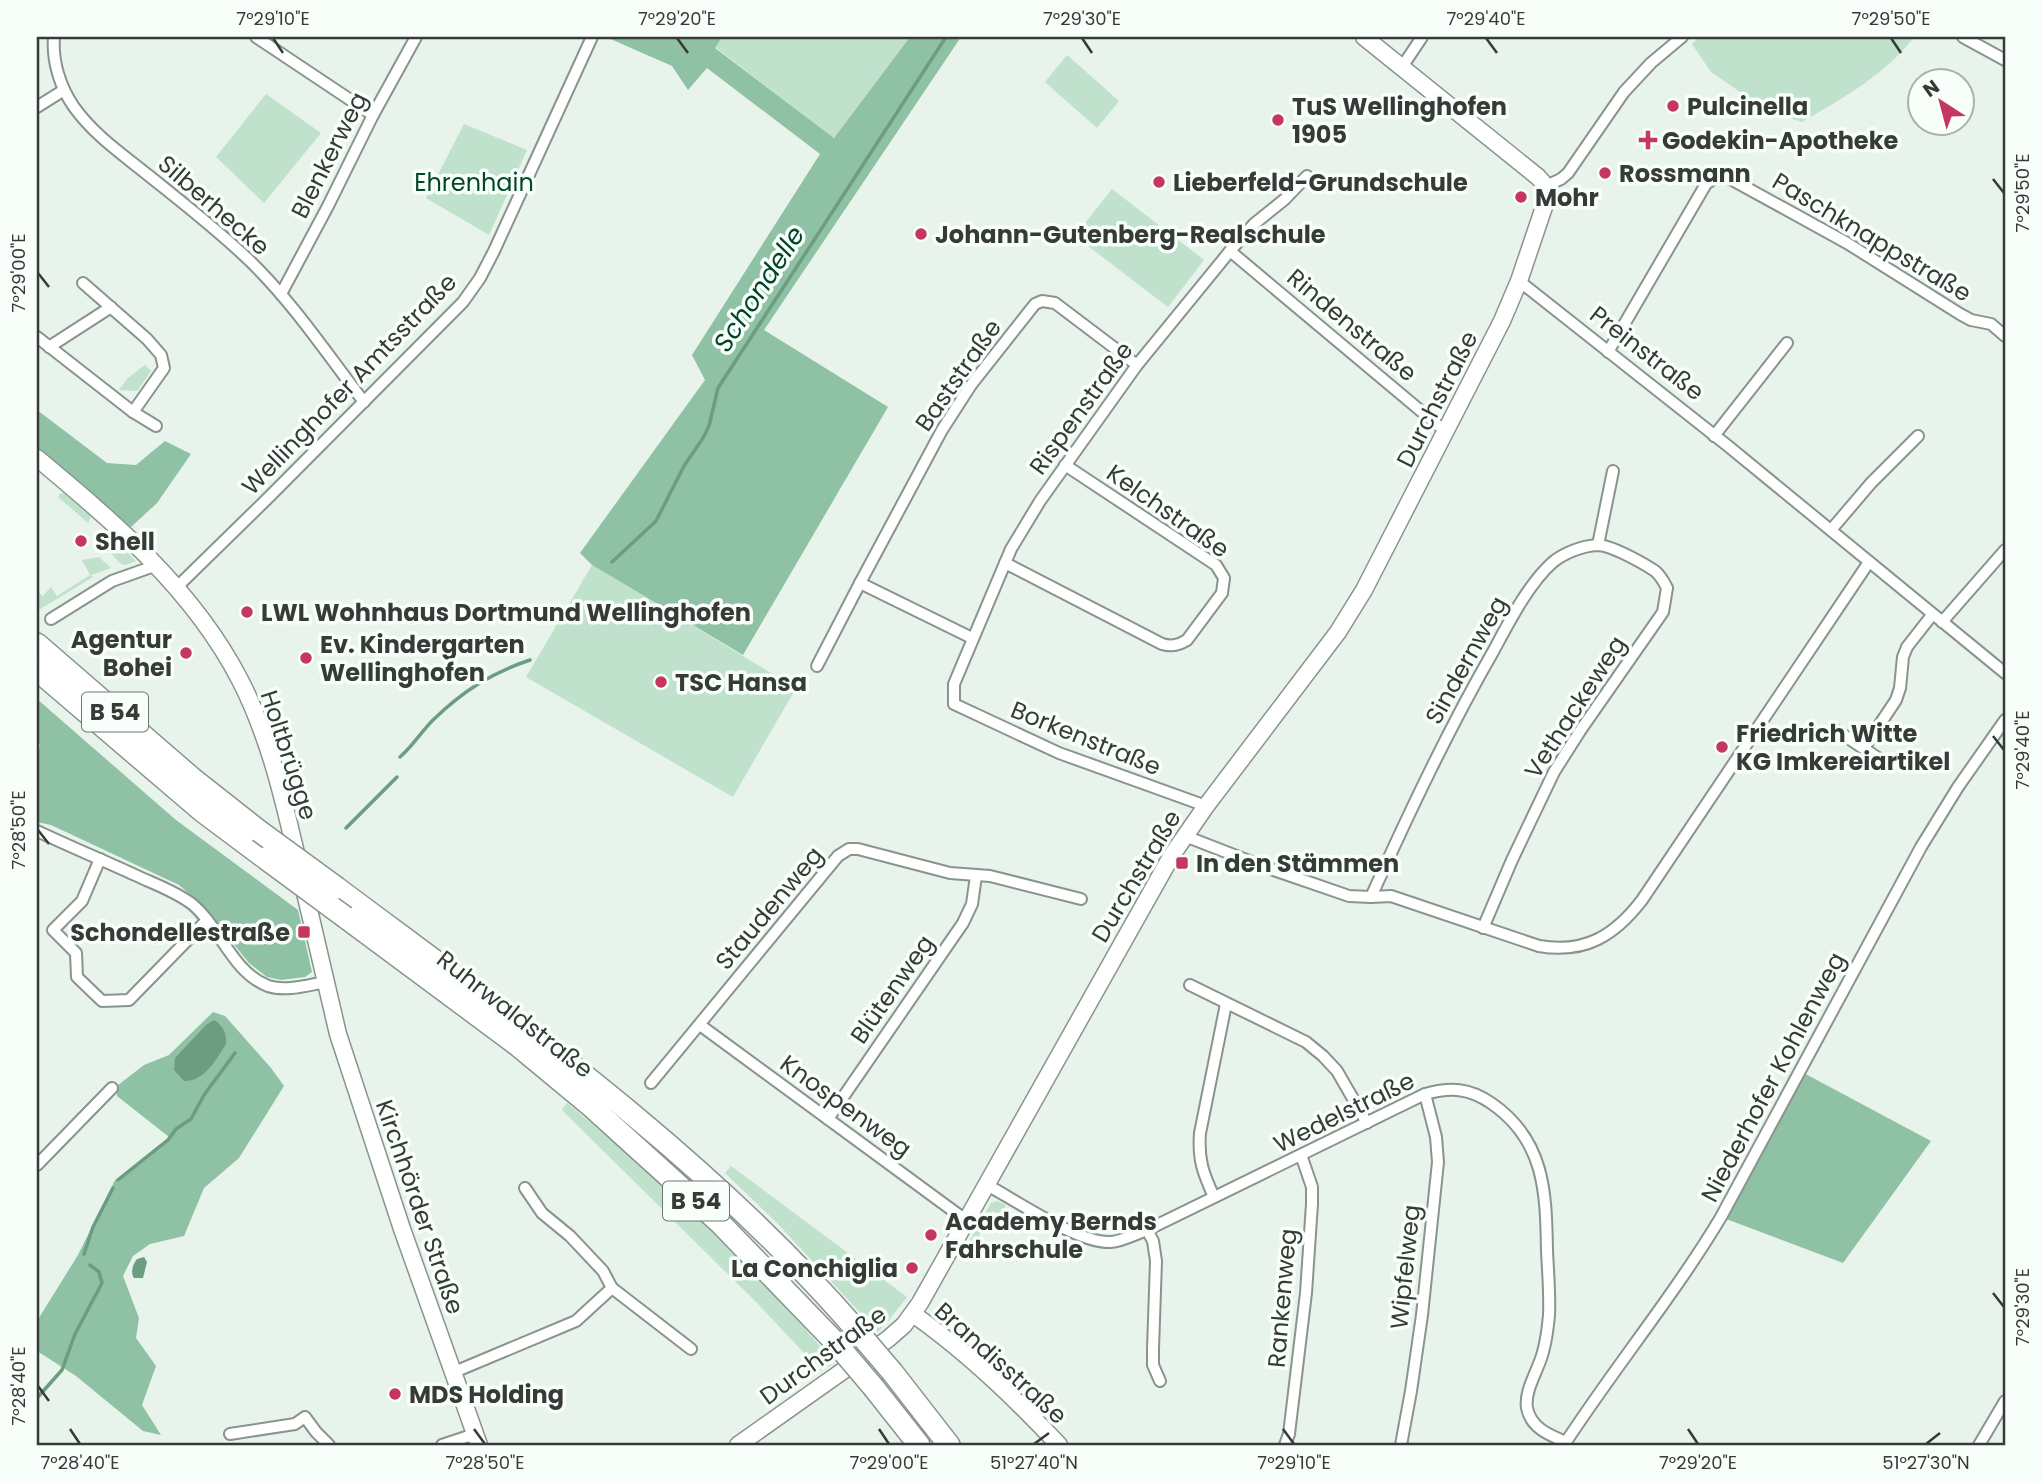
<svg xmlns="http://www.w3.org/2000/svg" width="2042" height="1482" viewBox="0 0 2042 1482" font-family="Poppins,sans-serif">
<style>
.green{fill:#c0e1cc}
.forest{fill:#8fc2a4}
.water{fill:#6c9d81}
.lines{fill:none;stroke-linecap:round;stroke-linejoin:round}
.stream{stroke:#6c9d81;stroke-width:3.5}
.street-casing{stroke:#89948d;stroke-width:14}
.secondary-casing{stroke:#89948d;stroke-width:19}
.highway-casing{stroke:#89948d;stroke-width:24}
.street{stroke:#fff;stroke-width:10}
.secondary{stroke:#fff;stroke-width:16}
.highway{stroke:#fff;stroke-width:21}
.highway-bridge-casing{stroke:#89948d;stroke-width:24;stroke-linecap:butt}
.highway-bridge{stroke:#fff;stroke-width:21}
.ticks{fill:none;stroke:#373b38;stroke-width:2.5}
.poi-dot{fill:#c63760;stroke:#f8fffa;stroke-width:2.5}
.labels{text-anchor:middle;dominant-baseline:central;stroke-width:7;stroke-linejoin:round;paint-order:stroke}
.shield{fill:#f8fffa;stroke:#717672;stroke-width:2}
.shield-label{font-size:23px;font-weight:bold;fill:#373b38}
.poi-label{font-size:24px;font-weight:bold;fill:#373b38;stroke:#f8fffa;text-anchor:start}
.street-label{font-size:24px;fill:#373b38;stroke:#f8fffa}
.park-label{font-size:24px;fill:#04462a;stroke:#f8fffa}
.water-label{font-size:26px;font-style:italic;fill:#014428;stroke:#f8fffa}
.neatline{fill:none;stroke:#373b38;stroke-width:2.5}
.ticks-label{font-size:18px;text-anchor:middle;fill:#373b38}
</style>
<rect width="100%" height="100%" fill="#e7f3eb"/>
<g class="green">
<path d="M722 37H910L834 138 715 47Z"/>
<path d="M1699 37H1914C1885 75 1843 98 1802 122L1768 111 1711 72 1692 44Z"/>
<path d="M1067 55 1119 101 1097 128 1045 82Z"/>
<path d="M266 94 321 133 264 203 216 157Z"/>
<path d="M464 124 527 150 489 235 426 198Z"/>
<path d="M1112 189 1204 260 1168 307 1075 236Z"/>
<path d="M145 365 151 371 137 391 119 390 128 378Z"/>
<path d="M64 493 91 517 88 523 58 497 60 494Z"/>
<path d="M115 540 136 561 126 565 121 564 101 543Z"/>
<path d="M99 557 111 568 91 575 93 577 37 611V591L43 596 51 587 57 596 90 575 82 560Z"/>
<path d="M592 565 796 688 733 797 526 677Z"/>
<path d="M567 1103C662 1182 756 1267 834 1363L821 1371 757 1303 562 1110Z"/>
<path d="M731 1166 907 1297 889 1320 878 1332 777 1223 725 1173Z"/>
<path d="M997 1201 1006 1205 1001 1215 993 1211 979 1235 982 1238 972 1255 964 1251 991 1203Z"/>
</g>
<g class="forest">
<path d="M606 37H722L715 48 834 138 910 37H961L764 330 888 407 743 655 592 565 580 553 705 380 692 355 820 154 707 68 688 90 672 66Z"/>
<path d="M37 410 107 463 136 465 165 441 191 454 157 503 131 527 37 447Z"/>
<path d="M37 699 176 820 298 910 312 972 305 977 281 980 267 977 249 963 202 905 179 885 51 825 37 822V757L40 745 37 742Z"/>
<path d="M213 1012 225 1016 271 1068 284 1086 239 1158 204 1188 184 1236 150 1244 133 1256 123 1276 139 1318 136 1338 156 1366 142 1405 161 1435 143 1431 76 1376 37 1351V1321L78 1255 115 1180 169 1137 117 1096V1086L144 1065 169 1055Z"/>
<path d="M1800 1071 1931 1141 1843 1263 1721 1217Z"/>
</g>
<g class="water">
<path d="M214 1020C223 1025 227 1034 226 1044 216 1060 204 1082 184 1081L174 1070 175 1058 206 1025Z"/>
<path d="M144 1257 147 1262 143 1278H134C130 1272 133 1264 137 1259Z"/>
</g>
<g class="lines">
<g class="stream">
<path d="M612 562 656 521 684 466 703 438 709 426 718 388 946 37"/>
<path d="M400 757C412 747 421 732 433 720 463 691 491 673 530 660"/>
<path d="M346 828 397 777"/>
<path d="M118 1180 168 1140 176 1129 191 1119 204 1095 235 1053"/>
<path d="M84 1254 93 1227 113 1188"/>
<path d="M37 1398 62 1370 75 1334 102 1283 99 1272 90 1265"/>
</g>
<defs>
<g id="street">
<path d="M54 37C52 61 60 87 74 107 93 134 122 154 148 175 183 203 218 230 250 261 294 304 327 354 364 402"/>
<path d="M256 37 373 115"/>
<path d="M1963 37 2005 60"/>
<path d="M1402 67 1422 37"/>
<path d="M37 107 64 90"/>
<path d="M1546 186 1561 179 1568 173 1624 92 1651 63 1682 37"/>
<path d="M1230 251 1446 432"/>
<path d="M1519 281 1728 446 2005 673"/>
<path d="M83 283 147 339 161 355 164 368 133 412"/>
<path d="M281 294 328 206 373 115 416 37"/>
<path d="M37 337 133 412 156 426"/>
<path d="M49 347 111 307"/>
<path d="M1608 352 1706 184 1716 177H1727L1847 243 1960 314 1971 320 1991 324 2005 336"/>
<path d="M1714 436 1787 343"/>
<path d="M1831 530 1871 483 1918 436"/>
<path d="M1598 545 1613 471"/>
<path d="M1005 563 1162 644C1172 647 1179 645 1187 640L1222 593 1224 578 1216 565 1065 465"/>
<path d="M177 587 269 497 463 302 480 278 494 251 592 37"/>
<path d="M51 619 112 581 157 565"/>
<path d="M1942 622 2005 550"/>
<path d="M972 638 860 583 942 430 971 385 1035 304 1042 301 1055 303 1137 365"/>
<path d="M817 666 860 583"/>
<path d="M1836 730 1884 762"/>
<path d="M1864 748 1896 700 1900 688 1903 657 1907 647 1932 615"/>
<path d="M1206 806 1059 753 954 704V684L1011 549 1040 501 1137 365 1230 251 1254 224 1285 199 1307 176"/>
<path d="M37 831C69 846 102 860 135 875 154 884 175 891 192 904 220 927 232 972 268 986 286 992 308 985 326 982"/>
<path d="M1185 836 1262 866 1349 896 1371 897 1391 896 1539 946C1586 954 1615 935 1642 900L1869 562"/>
<path d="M100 859 82 901 53 930 76 953 77 977 102 1001 129 1000 207 920"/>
<path d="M1371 897C1409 813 1448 730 1494 650 1509 622 1529 583 1553 562 1564 553 1582 546 1597 545 1611 545 1643 563 1655 571 1660 575 1664 582 1667 588L1663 612 1580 731 1554 772 1512 860 1483 928"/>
<path d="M1190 985 1306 1042 1323 1056 1337 1071 1367 1123"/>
<path d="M700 1025 967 1221"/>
<path d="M651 1083 838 856 849 849H858L950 873 990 876 1081 899"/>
<path d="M828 1119 963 923 972 904 976 876"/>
<path d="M37 1165 112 1088"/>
<path d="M987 1185C1017 1201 1079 1244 1111 1242 1123 1241 1135 1234 1147 1230L1425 1094C1451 1087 1469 1088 1491 1103 1545 1140 1546 1192 1547 1251 1548 1272 1550 1294 1549 1315 1548 1327 1546 1341 1543 1352 1539 1369 1524 1390 1527 1408 1531 1428 1549 1435 1566 1442"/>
<path d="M525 1188 542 1213 570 1236 603 1271 612 1288 691 1349"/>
<path d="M1214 1197C1203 1173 1198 1160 1200 1133L1226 1004"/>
<path d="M1147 1230 1153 1241 1156 1261 1153 1349V1365L1160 1381"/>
<path d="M452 1373 576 1321 612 1288"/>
<path d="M230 1434 295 1424 305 1417 316 1432 329 1445"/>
<path d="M442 1445 475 1434"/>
<path d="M1285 1445 1289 1434 1306 1293 1312 1204V1187L1301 1155"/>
<path d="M1401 1445 1411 1391 1422 1315 1438 1162 1436 1137 1425 1094"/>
<path d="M1564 1445C1614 1368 1673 1297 1721 1217L1921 847 1958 787 2005 720"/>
<path d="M1979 1445 2005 1401"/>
</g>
<g id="secondary">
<path d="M37 458C114 522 193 589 240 680 269 736 284 801 298 862"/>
<path d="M303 884 338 1034 402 1229 479 1445"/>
<path d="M913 1314C967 1352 1014 1397 1059 1445"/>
<path d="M738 1445 888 1339 904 1325 920 1303 1172 855 1206 806 1338 632 1364 590 1502 321 1519 281 1545 204 1547 194 1546 186 1538 177 1364 37"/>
</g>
<g id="highway">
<path d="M37 644 193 779 259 831"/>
<path d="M37 670 202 811 265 858"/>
<path d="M337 888C519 1024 703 1154 853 1326"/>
<path d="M345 917 516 1044 592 1107 720 1223 835 1342"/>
<path d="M893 1373 949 1445"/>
<path d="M874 1388 919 1445"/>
</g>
</defs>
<use href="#street" class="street-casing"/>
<use href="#secondary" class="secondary-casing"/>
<use href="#highway" class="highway-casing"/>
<use href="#street" class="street"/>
<use href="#secondary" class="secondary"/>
<use href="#highway" class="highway"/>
<defs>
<g id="highway-bridge">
<path d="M259 831 337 888"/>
<path d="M265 858 345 917"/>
<path d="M853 1326 893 1373"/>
<path d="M835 1342 874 1388"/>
</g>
</defs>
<use href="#highway-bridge" class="highway-bridge-casing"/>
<use href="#highway-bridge" class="highway-bridge"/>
</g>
<path class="ticks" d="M273 38 283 53M677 38 688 53M1082 38 1092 53M1486 38 1497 53M1891 38 1901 53M1993 179 2004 193M38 273 49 287M1993 736 2004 750M38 830 49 844M1993 1293 2004 1307M38 1386 49 1401M70 1429 80 1444M474 1429 485 1444M879 1429 889 1444M1283 1429 1294 1444M1688 1429 1698 1444M1034 1444 1049 1433M1926 1444 1940 1433"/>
<g class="poi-dot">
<circle cx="1673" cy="106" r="7"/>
<circle cx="1278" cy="120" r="7"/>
<path d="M1644.5 129.5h7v7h7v7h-7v7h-7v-7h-7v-7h7z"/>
<circle cx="1605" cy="173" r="7"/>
<circle cx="1159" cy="182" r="7"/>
<circle cx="1521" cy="197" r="7"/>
<circle cx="921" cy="234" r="7"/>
<circle cx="81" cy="541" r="7"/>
<circle cx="247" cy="612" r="7"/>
<circle cx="186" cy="653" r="7"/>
<circle cx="306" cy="658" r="7"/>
<circle cx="661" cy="682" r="7"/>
<circle cx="1722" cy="747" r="7"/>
<rect x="1175" y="856" width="14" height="14" rx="3.5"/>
<rect x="297" y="925" width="14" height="14" rx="3.5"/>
<circle cx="931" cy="1235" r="7"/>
<circle cx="912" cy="1268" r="7"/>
<circle cx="395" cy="1394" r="7"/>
</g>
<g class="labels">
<g class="shield">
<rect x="82" y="692.5" width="66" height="39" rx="5"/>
<rect x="663" y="1181.5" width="66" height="39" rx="5"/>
</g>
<g class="shield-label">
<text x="115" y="712">B 54</text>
<text x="696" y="1201">B 54</text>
</g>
<g class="poi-label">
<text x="1292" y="106">TuS Wellinghofen<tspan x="1292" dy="28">1905</tspan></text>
<text x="1687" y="106">Pulcinella</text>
<text x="1662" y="140">Godekin-Apotheke</text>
<text x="1619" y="173">Rossmann</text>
<text x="1173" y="182">Lieberfeld-Grundschule</text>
<text x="1535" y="197">Mohr</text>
<text x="935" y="234">Johann-Gutenberg-Realschule</text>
<text x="95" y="541">Shell</text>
<text x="261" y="612">LWL Wohnhaus Dortmund Wellinghofen</text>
<text x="172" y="639" text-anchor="end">Agentur<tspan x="172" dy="28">Bohei</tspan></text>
<text x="320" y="644">Ev. Kindergarten<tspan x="320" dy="28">Wellinghofen</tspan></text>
<text x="675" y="682">TSC Hansa</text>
<text x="1736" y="733">Friedrich Witte<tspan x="1736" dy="28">KG Imkereiartikel</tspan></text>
<text x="1196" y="863">In den Stämmen</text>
<text x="290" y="932" text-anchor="end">Schondellestraße</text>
<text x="945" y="1221">Academy Bernds<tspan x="945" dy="28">Fahrschule</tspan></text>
<text x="898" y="1268" text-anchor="end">La Conchiglia</text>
<text x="409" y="1394">MDS Holding</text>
</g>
<g class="street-label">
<text transform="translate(329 155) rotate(-63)">Blenkerweg</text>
<text transform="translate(214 205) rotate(41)">Silberhecke</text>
<text transform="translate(1872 237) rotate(31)">Paschknappstraße</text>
<text transform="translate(1352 325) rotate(40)">Rindenstraße</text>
<text transform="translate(1647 353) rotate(38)">Preinstraße</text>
<text transform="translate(958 375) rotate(-55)">Baststraße</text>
<text transform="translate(349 384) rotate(-46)">Wellinghofer Amtsstraße</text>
<text transform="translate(1437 399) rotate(-63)">Durchstraße</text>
<text transform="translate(1081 408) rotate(-54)">Rispenstraße</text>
<text transform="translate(1168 511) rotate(35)">Kelchstraße</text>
<text transform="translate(1466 660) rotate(-61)">Sindernweg</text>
<text transform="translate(1575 707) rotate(-57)">Vethackeweg</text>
<text transform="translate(1086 738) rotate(22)">Borkenstraße</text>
<text transform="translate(289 755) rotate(72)">Holtbrügge</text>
<text transform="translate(1136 876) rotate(-59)">Durchstraße</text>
<text transform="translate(769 908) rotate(-50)">Staudenweg</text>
<text transform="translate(892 989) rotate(-55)">Blütenweg</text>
<text transform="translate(515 1014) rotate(38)">Ruhrwaldstraße</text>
<text transform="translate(1773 1077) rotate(-62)">Niederhofer Kohlenweg</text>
<text transform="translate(846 1106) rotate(36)">Knospenweg</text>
<text transform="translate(1344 1112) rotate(-26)">Wedelstraße</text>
<text transform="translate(420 1207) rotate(71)">Kirchhörder Straße</text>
<text transform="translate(1405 1267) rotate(-84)">Wipfelweg</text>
<text transform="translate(1282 1298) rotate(-85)">Rankenweg</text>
<text transform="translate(823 1355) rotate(-36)">Durchstraße</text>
<text transform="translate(1001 1363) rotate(42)">Brandisstraße</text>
</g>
<g class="park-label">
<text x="474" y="182">Ehrenhain</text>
</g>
<g class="water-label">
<text transform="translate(759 289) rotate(-57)">Schondelle</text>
</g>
</g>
<rect width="2042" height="1482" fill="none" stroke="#f8fffa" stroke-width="77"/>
<g transform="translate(1941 102) rotate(324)"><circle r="33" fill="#f8fffa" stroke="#abb1ac" stroke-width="2"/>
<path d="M0-5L12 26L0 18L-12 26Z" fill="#c63760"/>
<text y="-10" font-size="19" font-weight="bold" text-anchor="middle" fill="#373b38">N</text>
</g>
<rect x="38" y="38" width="1966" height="1406" class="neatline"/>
<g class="ticks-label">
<text x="273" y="25">7°29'10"E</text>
<text x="677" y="25">7°29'20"E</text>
<text x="1082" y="25">7°29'30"E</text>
<text x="1486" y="25">7°29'40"E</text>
<text x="1891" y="25">7°29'50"E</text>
<text transform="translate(2023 193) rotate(-90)" y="6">7°29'50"E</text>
<text transform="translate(19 273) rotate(-90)" y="6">7°29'00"E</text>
<text transform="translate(2023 750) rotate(-90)" y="6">7°29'40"E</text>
<text transform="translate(19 830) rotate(-90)" y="6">7°28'50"E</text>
<text transform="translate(2023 1307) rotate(-90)" y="6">7°29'30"E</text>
<text transform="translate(19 1386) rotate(-90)" y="6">7°28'40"E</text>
<text x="80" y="1469">7°28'40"E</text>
<text x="485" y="1469">7°28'50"E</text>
<text x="889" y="1469">7°29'00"E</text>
<text x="1034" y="1469">51°27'40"N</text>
<text x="1294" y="1469">7°29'10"E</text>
<text x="1698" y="1469">7°29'20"E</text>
<text x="1926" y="1469">51°27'30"N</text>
</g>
</svg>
